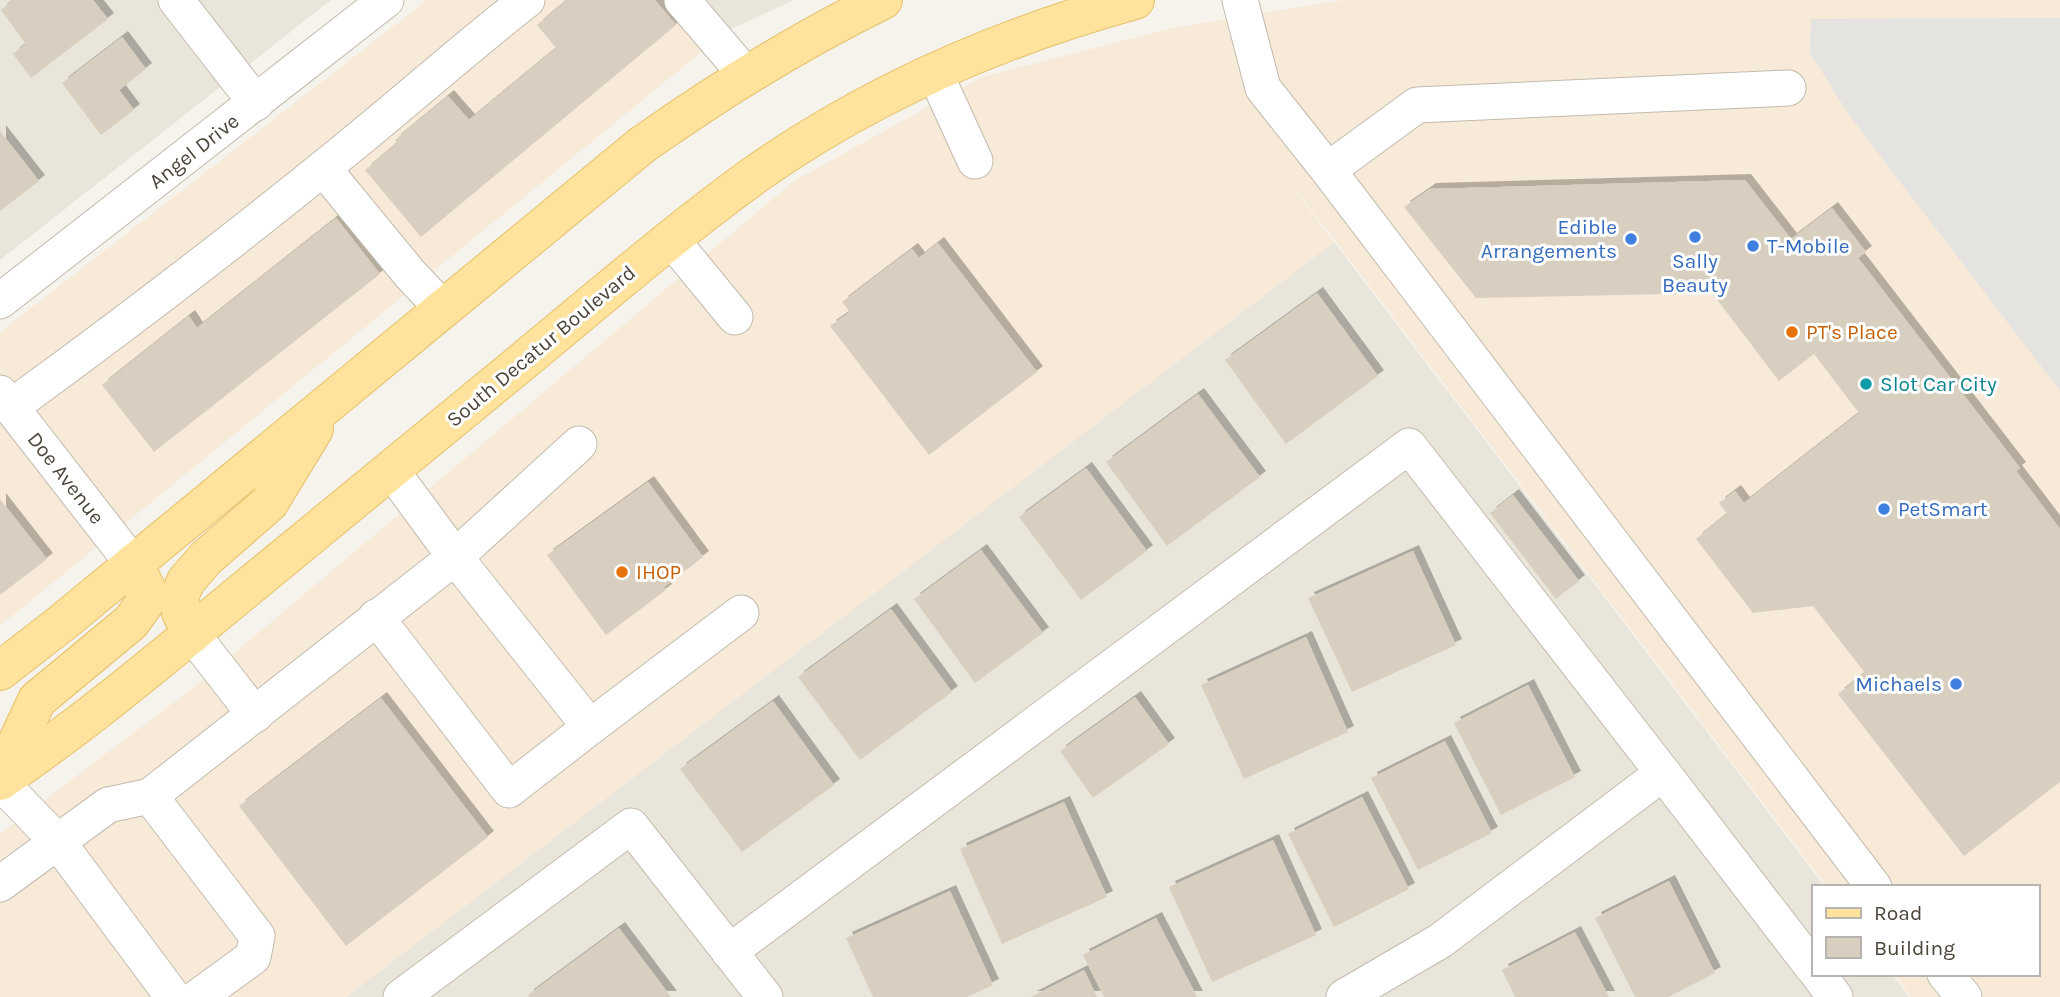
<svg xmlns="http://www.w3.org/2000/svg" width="2060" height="997" viewBox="0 0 2060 997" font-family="Karla,sans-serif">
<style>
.residential{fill:#eae5da}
.commercial{fill:#f7ead8}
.parking{fill:#e5e3e0}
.building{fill:#d8cfc1;filter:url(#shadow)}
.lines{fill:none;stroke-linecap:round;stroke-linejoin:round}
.minor-casing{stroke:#c2bbae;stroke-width:37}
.major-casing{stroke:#e6c16a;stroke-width:40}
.minor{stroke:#fff;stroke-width:35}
.major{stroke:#ffe39c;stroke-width:38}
.shop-dot{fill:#3f7fe0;stroke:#fff;stroke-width:2.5}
.food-dot{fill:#e8710a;stroke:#fff;stroke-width:2.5}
.culture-dot{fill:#0f9aa8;stroke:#fff;stroke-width:2.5}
.labels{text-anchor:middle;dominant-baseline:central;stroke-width:6;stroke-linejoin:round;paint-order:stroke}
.street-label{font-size:21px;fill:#4b4439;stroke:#fff}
.shop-label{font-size:21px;fill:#366cbe;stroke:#fff;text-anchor:end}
.food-label{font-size:21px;fill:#c56008;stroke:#fff;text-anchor:start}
.culture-label{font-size:21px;fill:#0d838f;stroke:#fff;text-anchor:start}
</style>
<defs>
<filter id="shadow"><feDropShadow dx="6" dy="-6" stdDeviation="0" flood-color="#0004"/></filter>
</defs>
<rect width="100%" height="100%" fill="#f6f3ec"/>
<g class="residential">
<path d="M0 0H331L0 260Z"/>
<path d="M702 0H794L727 31Z"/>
<path d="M1334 242 1825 887H1813V974H1892L1909 997H346Z"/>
</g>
<g class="commercial">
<path d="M427 0H702L727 31 0 626V332Z"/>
<path d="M1344 0H2060V997H1911L1894 974H2037V887H1827L1253 133 1334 242 346 997H0V834L194 687 794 181 982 77 1173 28Z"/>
</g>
<path class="parking" d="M2060 18V391L1849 115 1810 53 1811 19Z"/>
<g class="building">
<path d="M13 0H93L108 19 31 78 13 54 26 44 1 10Z"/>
<path d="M567 0H655L676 25 421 237 365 170 397 143 395 140 448 96 469 120 556 48 537 25Z"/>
<path d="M122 37 146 69 119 90 134 110 101 135 62 83Z"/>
<path d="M0 131 39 181 0 211Z"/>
<path d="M1745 180 1791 239 1832 208 1866 252 1858 258 2020 468 2016 471 2060 529V782L1964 856 1838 694 1865 673 1813 606 1753 613 1696 539 1727 514 1719 503 1735 491 1744 503 1859 413 1814 354 1779 381 1712 293 1476 298 1404 207 1430 189Z"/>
<path d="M336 218 380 274 154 452 102 385 189 316 197 328Z"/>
<path d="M938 243 1037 372 929 455 830 326 850 312 842 302 912 249 919 258Z"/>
<path d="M1317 293 1378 376 1286 444 1225 360Z"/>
<path d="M1198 394 1260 477 1167 546 1106 462Z"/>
<path d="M1086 468 1147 551 1081 600 1019 517Z"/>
<path d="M648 482 703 557 664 587 666 590 606 635 547 555Z"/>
<path d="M1513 495 1579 581 1556 599 1490 513Z"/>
<path d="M0 499 47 559 0 595Z"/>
<path d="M981 550 1043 633 975 683 914 599Z"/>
<path d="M1413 551 1456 645 1352 692 1308 598Z"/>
<path d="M891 609 952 692 860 760 798 677Z"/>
<path d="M1306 637 1348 732 1244 779 1201 685Z"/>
<path d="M1528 685 1575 777 1501 815 1454 723Z"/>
<path d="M1135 697 1169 744 1093 798 1060 751Z"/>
<path d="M381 698 488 837 346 946 239 806Z"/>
<path d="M773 701 834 785 742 852 680 769Z"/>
<path d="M1445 741 1492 833 1418 870 1371 778Z"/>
<path d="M1362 797 1409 889 1334 927 1288 834Z"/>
<path d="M1064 802 1107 897 1002 944 960 849Z"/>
<path d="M1273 840 1316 935 1212 982 1169 887Z"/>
<path d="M1669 881 1715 973 1668 997H1635L1595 918Z"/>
<path d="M950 891 993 985 967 997H873L846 938Z"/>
<path d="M1156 918 1197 997H1104L1083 955Z"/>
<path d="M619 928 671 997H529L528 995Z"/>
<path d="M1575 932 1609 997H1515L1502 970Z"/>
<path d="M1084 970 1097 997H1031Z"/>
</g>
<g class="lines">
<defs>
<g id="minor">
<path d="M176 0 256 103"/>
<path d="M682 0 746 75"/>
<path d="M1240 0 1263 88 1328 170 1874 887"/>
<path d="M935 73 975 161"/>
<path d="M323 168 410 274 443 309"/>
<path d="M1328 170 1417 105 1788 88"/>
<path d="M671 239 735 317"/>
<path d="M0 301 386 0"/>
<path d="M0 393 133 564"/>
<path d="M11 407C124 325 235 240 343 152 405 102 464 49 527 0"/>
<path d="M391 470 455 557 590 727 741 613"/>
<path d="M376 617 509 790 590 727"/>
<path d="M192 634 255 715"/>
<path d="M0 782 58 842 173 997"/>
<path d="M150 796 257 936 253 957 198 997"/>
<path d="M0 884 108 805 150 796 455 557 579 444"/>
<path d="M729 952 1409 446 1663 773"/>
<path d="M1818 974 1835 997"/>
<path d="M1945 974 1964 997"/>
<path d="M401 997 631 826 765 997"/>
<path d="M1344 997 1440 941 1663 773 1813 968"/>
</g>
<g id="major">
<path d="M192 634 181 613 179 597 186 581 206 558 269 503 314 429"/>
<path d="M0 671 63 622 642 145C720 90 797 42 883 0"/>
<path d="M0 779 37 700 131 622 144 604 146 588 133 564"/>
<path d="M0 781C87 722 167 654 247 588 341 511 435 434 528 357 603 295 677 231 756 174 870 94 1001 37 1135 0"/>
</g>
</defs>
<use href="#minor" class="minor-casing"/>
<use href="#major" class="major-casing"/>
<use href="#minor" class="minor"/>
<use href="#major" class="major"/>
</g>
<g class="shop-dot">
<circle cx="1695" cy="237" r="7"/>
<circle cx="1631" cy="239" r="7"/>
<circle cx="1753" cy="246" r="7"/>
<circle cx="1884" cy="509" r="7"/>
<circle cx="1956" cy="684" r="7"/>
</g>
<g class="food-dot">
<circle cx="1792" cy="332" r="7"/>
<circle cx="622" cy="572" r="7"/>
</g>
<circle class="culture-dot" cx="1866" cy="384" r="7"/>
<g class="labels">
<g class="street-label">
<text transform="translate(194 151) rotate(-38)">Angel Drive</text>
<text transform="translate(541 346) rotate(-40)">South Decatur Boulevard</text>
<text transform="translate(66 478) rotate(52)">Doe Avenue</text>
</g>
<g class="shop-label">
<text x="1617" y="227">Edible<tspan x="1617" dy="24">Arrangements</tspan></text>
<text x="1767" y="246" text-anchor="start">T-Mobile</text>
<text x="1695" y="261" text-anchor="middle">Sally<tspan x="1695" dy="24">Beauty</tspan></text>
<text x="1898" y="509" text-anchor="start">PetSmart</text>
<text x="1942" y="684">Michaels</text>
</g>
<g class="food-label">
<text x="1806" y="332">PT's Place</text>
<text x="636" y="572">IHOP</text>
</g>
<g class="culture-label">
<text x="1880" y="384">Slot Car City</text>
</g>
</g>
<rect x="1812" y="885" width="228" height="91" fill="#ffffff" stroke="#b7b4b0" stroke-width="2"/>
<rect x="1826" y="908" width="35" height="10" fill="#ffe39c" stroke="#b7b4b0" stroke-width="2"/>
<text x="1874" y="920" font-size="21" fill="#4b4439">Road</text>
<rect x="1826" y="937" width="35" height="21" fill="#d8cfc1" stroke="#b7b4b0" stroke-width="2"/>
<text x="1874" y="955" font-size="21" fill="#4b4439">Building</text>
</svg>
